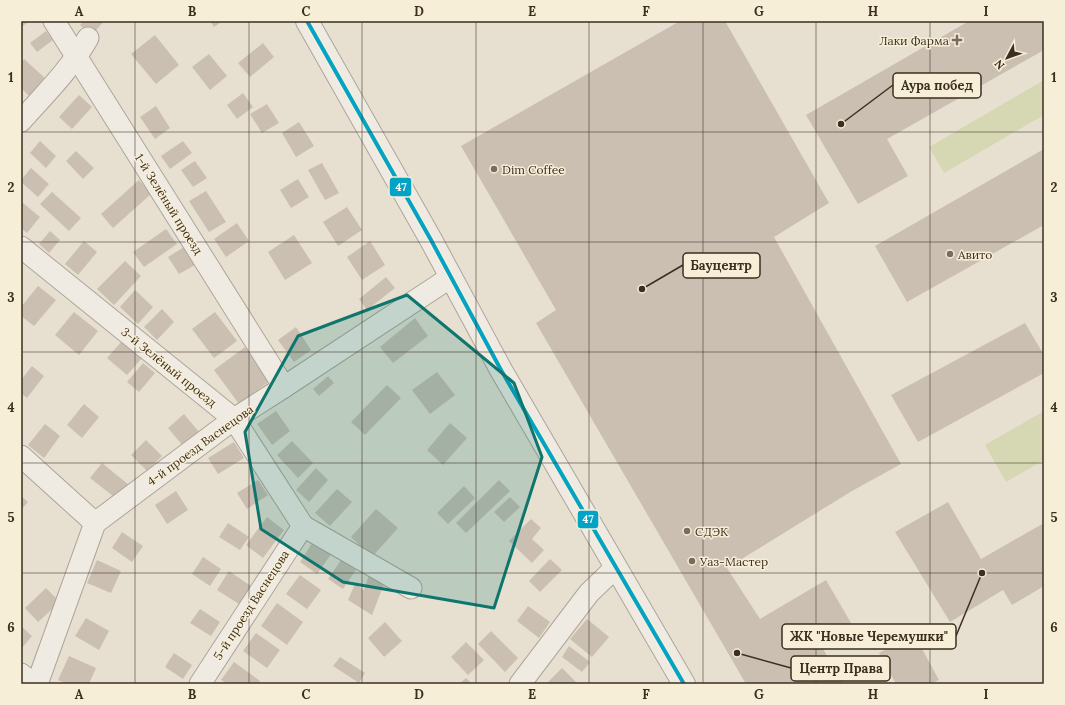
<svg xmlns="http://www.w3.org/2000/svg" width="1065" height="705" viewBox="0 0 1065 705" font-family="Lora,serif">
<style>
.green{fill:#d6d7b3}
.building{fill:#cbbfb2}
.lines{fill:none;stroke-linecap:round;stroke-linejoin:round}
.minor-casing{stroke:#ada599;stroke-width:23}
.tertiary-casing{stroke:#ada599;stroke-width:24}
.minor{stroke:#efebe3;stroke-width:21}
.tertiary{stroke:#efebe3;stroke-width:22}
.bus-1-casing{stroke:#f7eed8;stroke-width:7}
.bus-1{stroke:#03a3c5;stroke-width:4}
.marked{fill:#0f766e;fill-opacity:0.2;stroke:#0f766e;stroke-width:3;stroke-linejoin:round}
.grid{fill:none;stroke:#3d2e20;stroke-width:1;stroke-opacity:0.55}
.poi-dot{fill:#786c5e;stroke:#f7eed8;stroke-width:1.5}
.labels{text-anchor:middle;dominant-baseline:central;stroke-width:3;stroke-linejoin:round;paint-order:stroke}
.poi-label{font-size:12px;fill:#3d2e20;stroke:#f7eed8;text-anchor:start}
.street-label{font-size:12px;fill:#3d2e20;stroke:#f7eed8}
.leader{fill:none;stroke:#3d2e20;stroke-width:1.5}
.callout-dot{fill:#3d2e20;stroke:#f7eed8;stroke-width:1.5}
.callout{fill:#f7eed8;stroke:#3d2e20;stroke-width:1.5}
.callout-label{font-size:13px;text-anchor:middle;font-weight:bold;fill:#3d2e20}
.line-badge{stroke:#f7eed8;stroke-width:1.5}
.badge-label{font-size:11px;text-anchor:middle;font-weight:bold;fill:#fff}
.neatline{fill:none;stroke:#3d2e20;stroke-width:1.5}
.grid-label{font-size:13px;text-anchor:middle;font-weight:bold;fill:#3d2e20}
</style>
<rect width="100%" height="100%" fill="#e7e0d1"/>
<g class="green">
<path d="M1044 80V115L944 173 929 147Z"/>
<path d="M1044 411V460L1006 482 985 445Z"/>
</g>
<g class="building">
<path d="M21 21H30L21 27Z"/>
<path d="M84 21H104L92 35 80 25Z"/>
<path d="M210 21H223L214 27Z"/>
<path d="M680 21H725L829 203 774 237 901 464 852 491 727 568 760 619 826 580 854 628 822 647 843 684H746L536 323 556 310 461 146Z"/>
<path d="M969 21H1044V50L887 139 908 176 858 204 806 115Z"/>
<path d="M46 31 53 40 37 52 30 43Z"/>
<path d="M155 35 179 65 156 84 131 54Z"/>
<path d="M263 43 274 57 250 77 238 63Z"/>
<path d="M209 54 227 76 210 90 192 67Z"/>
<path d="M24 59 47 80 31 98 21 88V62Z"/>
<path d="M243 93 253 107 237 119 227 105Z"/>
<path d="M79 95 92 107 72 129 59 117Z"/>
<path d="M267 104 279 123 262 133 250 114Z"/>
<path d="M156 106 170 128 155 139 140 117Z"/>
<path d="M299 122 314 146 296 157 282 133Z"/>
<path d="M40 141 56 156 46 168 30 153Z"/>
<path d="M183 141 192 153 170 169 161 156Z"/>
<path d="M1044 149V225L907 302 875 246Z"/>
<path d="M76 151 94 168 83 179 66 161Z"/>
<path d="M195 161 207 178 193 187 181 170Z"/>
<path d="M322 163 339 193 325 200 308 170Z"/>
<path d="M31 168 49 184 38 197 21 182V180Z"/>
<path d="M298 179 309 197 291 208 280 190Z"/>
<path d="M139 180 151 194 113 228 101 214Z"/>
<path d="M206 191 226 222 209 232 189 201Z"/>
<path d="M52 192 81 218 69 231 40 204Z"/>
<path d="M23 203 40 217 27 233 21 228V205Z"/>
<path d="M347 207 362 230 338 246 323 222Z"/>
<path d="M237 223 249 241 226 257 214 239Z"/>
<path d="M166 229 177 244 144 267 133 252Z"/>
<path d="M50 231 60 240 49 253 39 244Z"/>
<path d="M294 235 312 263 285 280 268 252Z"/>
<path d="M84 241 97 252 78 275 65 264Z"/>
<path d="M370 241 385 265 362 280 347 257Z"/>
<path d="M184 247 195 265 179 274 168 257Z"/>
<path d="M125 261 141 276 114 305 97 289Z"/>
<path d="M386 277 395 288 367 310 359 299Z"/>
<path d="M38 286 56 300 34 326 21 316V307Z"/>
<path d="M135 290 153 307 138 324 120 307Z"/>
<path d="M162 309 174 322 157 340 144 327Z"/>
<path d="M74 312 98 331 79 355 55 335Z"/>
<path d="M215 312 237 341 214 358 192 329Z"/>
<path d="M415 318 428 336 393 363 380 347Z"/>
<path d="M1025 323 1044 355V373L918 442 891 395Z"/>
<path d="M296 327 311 350 294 362 278 340Z"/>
<path d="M122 341 142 358 127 375 107 358Z"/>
<path d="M245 347 270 381 239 404 214 370Z"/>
<path d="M143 363 155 373 139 392 127 382Z"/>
<path d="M32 366 44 376 27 398 21 393V380Z"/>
<path d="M437 372 455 395 430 414 412 390Z"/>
<path d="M328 376 334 383 319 396 313 389Z"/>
<path d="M387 385 401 398 365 435 351 422Z"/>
<path d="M84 404 99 417 82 438 67 425Z"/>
<path d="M276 411 290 431 272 445 257 424Z"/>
<path d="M184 414 199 432 183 446 168 428Z"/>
<path d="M450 423 467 438 443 465 427 450Z"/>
<path d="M45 424 60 436 44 458 28 445Z"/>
<path d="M146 440 162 456 147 471 131 455Z"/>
<path d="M292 441 313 463 298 478 277 455Z"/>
<path d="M234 442 244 458 218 474 208 458Z"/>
<path d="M102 463 129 485 118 500 90 478Z"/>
<path d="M316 468 328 480 309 502 296 490Z"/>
<path d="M258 480 268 495 247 509 237 493Z"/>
<path d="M499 480 510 491 466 533 456 523Z"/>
<path d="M464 486 475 498 448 524 437 513Z"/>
<path d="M337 489 352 502 330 526 315 513Z"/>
<path d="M176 491 188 510 167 524 155 505Z"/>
<path d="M21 496 28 502 21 510Z"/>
<path d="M510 497 520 507 504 522 494 512Z"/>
<path d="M948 502 981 559 1044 523V586L1012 605 1003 590 950 622 895 532Z"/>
<path d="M376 509 398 528 372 557 351 537Z"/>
<path d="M267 517 284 530 263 558 246 545Z"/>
<path d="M531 519 541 528 532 539 544 550 532 563 509 541Z"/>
<path d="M228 523 249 537 240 550 219 537Z"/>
<path d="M122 532 143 546 132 562 112 548Z"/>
<path d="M314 540 332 553 317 574 300 562Z"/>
<path d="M203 557 221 569 210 586 192 574Z"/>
<path d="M550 559 562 570 540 592 529 581Z"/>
<path d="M97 560 121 571 111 593 87 583Z"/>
<path d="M341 560 356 570 343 589 328 579Z"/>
<path d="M229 571 251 586 239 604 217 590Z"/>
<path d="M300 575 321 590 307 609 286 594Z"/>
<path d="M369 575 384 584 372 615 348 600 355 584 364 590Z"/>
<path d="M46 588 60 602 38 622 25 608Z"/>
<path d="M277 603 303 622 287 645 261 626Z"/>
<path d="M528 606 550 622 539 638 517 621Z"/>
<path d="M200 609 220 622 211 636 190 623Z"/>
<path d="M86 618 109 631 99 650 75 636Z"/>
<path d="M587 619 609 637 592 657 570 639Z"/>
<path d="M385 622 402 641 384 657 368 638Z"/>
<path d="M21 626 32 636 21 649Z"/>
<path d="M491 631 518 658 505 672 478 644Z"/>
<path d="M256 633 280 650 267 668 243 651Z"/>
<path d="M914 634 939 680 931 684H896L879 653Z"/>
<path d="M466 642 484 660 468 675 451 657Z"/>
<path d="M569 646 590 662 582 672 562 657Z"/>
<path d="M174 653 192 665 183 679 165 667Z"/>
<path d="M69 656 96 668 89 684H67L58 680Z"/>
<path d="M340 657 365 673 359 683 333 666Z"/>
<path d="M234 662 260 681 258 684H228L221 680Z"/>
<path d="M562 668 578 684H549L548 682Z"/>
<path d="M466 678 472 684H459Z"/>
</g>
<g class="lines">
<defs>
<g id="minor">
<path d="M54 21 284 387"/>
<path d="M21 121C45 94 69 71 88 38"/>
<path d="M21 247 234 419 303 526 411 588"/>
<path d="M21 456 95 523"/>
<path d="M21 674 34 684"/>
<path d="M37 684 95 523 234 419 284 387 451 277"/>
<path d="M200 684 303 526"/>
<path d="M520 684 589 593 615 568"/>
</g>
<path id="tertiary" d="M307 21 431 240 501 370 684 684"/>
</defs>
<use href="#minor" class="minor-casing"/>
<use href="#tertiary" class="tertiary-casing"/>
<use href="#minor" class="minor"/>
<use href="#tertiary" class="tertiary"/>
<defs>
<path id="bus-1" d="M307 21 431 240 501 370 684 684"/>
</defs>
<use href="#bus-1" class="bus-1-casing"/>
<use href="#bus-1" class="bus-1"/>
</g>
<path class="marked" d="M407 295 514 383 542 457 494 608 343 582 261 529 245 432 298 336Z"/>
<path class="grid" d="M135 21V684M249 21V684M362 21V684M476 21V684M589 21V684M703 21V684M816 21V684M930 21V684M21 132H1044M21 242H1044M21 352H1044M21 463H1044M21 573H1044"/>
<g class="poi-dot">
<path d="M955 34h4v4h4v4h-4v4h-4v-4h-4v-4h4z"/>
<circle cx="494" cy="169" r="4"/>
<circle cx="950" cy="254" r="4"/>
<circle cx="687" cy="531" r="4"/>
<circle cx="692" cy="561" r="4"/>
</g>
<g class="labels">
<g class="poi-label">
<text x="949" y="40" text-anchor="end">Лаки Фарма</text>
<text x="502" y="169">Dim Coffee</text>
<text x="958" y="254">Авито</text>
<text x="695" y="531">СДЭК</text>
<text x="700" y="561">Уаз-Мастер</text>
</g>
<g class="street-label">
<text transform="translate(169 204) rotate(58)">1-й Зелёный проезд</text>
<text transform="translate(169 367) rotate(39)">3-й Зелёный проезд</text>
<text transform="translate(200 445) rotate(-36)">4-й проезд Васнецова</text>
<text transform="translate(251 605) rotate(-57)">5-й проезд Васнецова</text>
</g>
</g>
<path class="leader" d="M841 124L893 85M642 289L683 265M982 573L956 636M737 653L791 668"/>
<g class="callout-dot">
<circle cx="841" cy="124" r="4"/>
<circle cx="642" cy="289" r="4"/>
<circle cx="982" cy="573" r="4"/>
<circle cx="737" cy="653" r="4"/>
</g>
<g class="callout">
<rect x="893" y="73" width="88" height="25" rx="4"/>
<rect x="683" y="253" width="77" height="25" rx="4"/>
<rect x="782" y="624" width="174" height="25" rx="4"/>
<rect x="791" y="656" width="99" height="25" rx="4"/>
</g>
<g class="callout-label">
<text x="937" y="90">Аура побед</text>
<text x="721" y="270">Бауцентр</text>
<text x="869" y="641">ЖК "Новые Черемушки"</text>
<text x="841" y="673">Центр Права</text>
</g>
<g class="line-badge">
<rect x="389" y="177" width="23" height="20" rx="4" fill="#03a3c5"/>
<rect x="577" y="510" width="22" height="19" rx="4" fill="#03a3c5"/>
</g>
<g class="badge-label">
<text x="401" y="191">47</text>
<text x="588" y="523">47</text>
</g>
<rect width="1065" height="705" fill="none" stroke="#f7eed8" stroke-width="44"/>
<g transform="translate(1007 58) rotate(229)" stroke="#f7eed8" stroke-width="3" paint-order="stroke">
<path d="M0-3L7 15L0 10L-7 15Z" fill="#3d2e20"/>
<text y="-6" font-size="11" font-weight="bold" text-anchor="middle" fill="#3d2e20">N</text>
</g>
<rect x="22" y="22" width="1021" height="661" class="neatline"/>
<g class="grid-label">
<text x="79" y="16">A</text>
<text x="192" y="16">B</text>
<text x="306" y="16">C</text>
<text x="419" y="16">D</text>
<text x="532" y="16">E</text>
<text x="646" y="16">F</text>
<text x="759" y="16">G</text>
<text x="873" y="16">H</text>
<text x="986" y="16">I</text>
<text x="11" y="82">1</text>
<text x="1054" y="82">1</text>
<text x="11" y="192">2</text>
<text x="1054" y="192">2</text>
<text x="11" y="302">3</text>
<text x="1054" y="302">3</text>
<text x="11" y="412">4</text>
<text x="1054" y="412">4</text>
<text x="11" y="522">5</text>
<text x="1054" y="522">5</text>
<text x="11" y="632">6</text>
<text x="1054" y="632">6</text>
<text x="79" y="699">A</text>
<text x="192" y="699">B</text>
<text x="306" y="699">C</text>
<text x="419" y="699">D</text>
<text x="532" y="699">E</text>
<text x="646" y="699">F</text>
<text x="759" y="699">G</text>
<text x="873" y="699">H</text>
<text x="986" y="699">I</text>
</g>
</svg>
